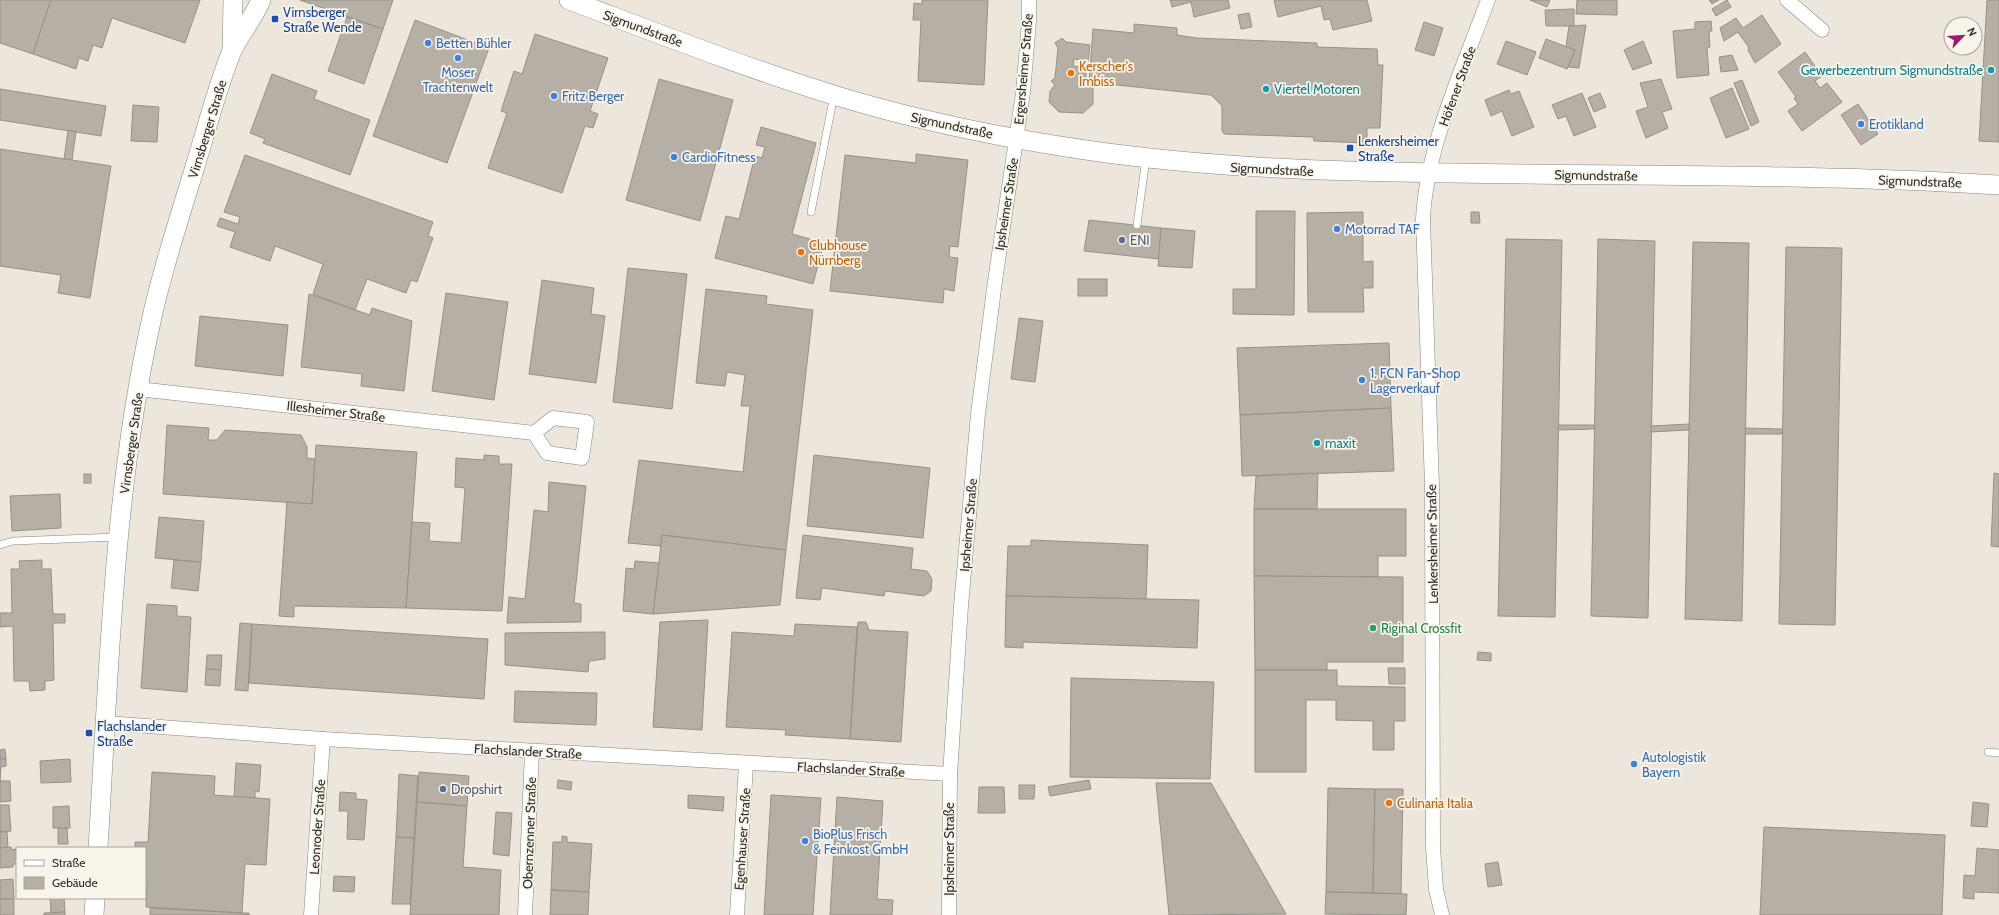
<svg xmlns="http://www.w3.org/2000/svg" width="1999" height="915" viewBox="0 0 1999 915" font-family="Cabin,sans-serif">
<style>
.building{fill:#b5afa6;stroke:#969188}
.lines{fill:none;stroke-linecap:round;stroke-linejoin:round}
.service-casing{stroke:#8a857c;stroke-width:8}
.minor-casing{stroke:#8a857c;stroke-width:15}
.secondary-casing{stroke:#8a857c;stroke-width:20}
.service{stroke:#fff;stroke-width:7}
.minor{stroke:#fff;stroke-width:14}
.secondary{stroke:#fff;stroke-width:19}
.transit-dot{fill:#1a4fb4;stroke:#f9f4ea;stroke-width:1.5}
.shop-dot{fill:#3f7fe0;stroke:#f9f4ea;stroke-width:1.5}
.culture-dot{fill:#0f9aa8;stroke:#f9f4ea;stroke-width:1.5}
.food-dot{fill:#e8710a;stroke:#f9f4ea;stroke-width:1.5}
.service-dot{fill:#5c6f8a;stroke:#f9f4ea;stroke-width:1.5}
.leisure-dot{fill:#2e9e5b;stroke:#f9f4ea;stroke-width:1.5}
.labels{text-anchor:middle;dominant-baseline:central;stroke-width:3.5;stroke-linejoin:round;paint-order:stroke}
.transit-label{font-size:13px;fill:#164399;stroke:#f9f4ea;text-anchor:start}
.street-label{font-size:13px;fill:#2f2d2a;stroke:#f9f4ea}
.shop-label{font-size:13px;fill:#366cbe;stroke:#f9f4ea;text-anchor:start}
.food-label{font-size:13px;fill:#c56008;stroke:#f9f4ea;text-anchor:start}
.culture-label{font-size:13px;fill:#0d838f;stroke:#f9f4ea;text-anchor:start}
.service-label{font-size:13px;fill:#4e5e75;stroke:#f9f4ea;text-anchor:start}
.leisure-label{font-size:13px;fill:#27864d;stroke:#f9f4ea;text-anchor:start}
</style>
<rect width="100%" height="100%" fill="#ece6dc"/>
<g class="building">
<path d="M0 0H51L33 54 0 43Z"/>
<path d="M51 0H200L185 43 112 18 102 48 93 45 88 61 79 58 76 69 33 54Z"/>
<path d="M300 0H393L383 29Z"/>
<path d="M922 0H988L984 85 918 81 921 20H913L914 3 922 4Z"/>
<path d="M1170 0H1228L1230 8 1194 17 1191 2 1172 7Z"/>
<path d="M1274 0H1367L1372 21 1333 30 1330 19 1324 20 1321 6 1278 17Z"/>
<path d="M1530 0H1550L1547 7Z"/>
<path d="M1577 0H1617V15L1576 14Z"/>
<path d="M1709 0H1719L1712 4Z"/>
<path d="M1727 0 1731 7 1716 16 1712 9Z"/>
<path d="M1987 0H1999V142L1979 141Z"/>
<path d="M1574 9V26H1546L1545 10Z"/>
<path d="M1249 13 1252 27 1241 29 1238 15Z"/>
<path d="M1762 15 1781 44 1755 63 1748 50 1749 48 1738 32 1724 41 1720 28 1736 18 1743 28Z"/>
<path d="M347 17 383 29 364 84 328 71Z"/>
<path d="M415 20 489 48 447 163 373 136Z"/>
<path d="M1711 21 1712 31H1709L1710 47 1707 48 1709 75 1677 78 1673 31 1695 29V22Z"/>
<path d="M1424 22 1443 28 1434 56 1415 50Z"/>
<path d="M1134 24 1177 28V35L1196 38 1317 43V47L1377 49 1378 65H1383L1380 128H1367V143L1314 141 1313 137 1224 134 1222 131V106L1211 95 1089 82 1093 29 1134 33Z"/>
<path d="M1586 25 1579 68 1568 67 1575 50 1566 47 1569 26Z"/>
<path d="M535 34 608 58 590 111 598 114 593 128 585 126 562 193 488 168 507 113 501 111 514 71 522 74Z"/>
<path d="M1062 38 1066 42 1090 45 1088 61 1074 59 1073 66 1086 67V85L1093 86V104L1083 113 1059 112 1049 102 1050 91 1055 85 1051 81 1055 78 1058 48 1055 43Z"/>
<path d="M1546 39 1575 50 1567 69 1539 58Z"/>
<path d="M1506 41 1536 52 1527 75 1497 64Z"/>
<path d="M1643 41 1652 63 1633 70 1624 50Z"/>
<path d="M1805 52 1822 76 1815 81 1820 88 1827 83 1842 102 1802 131 1788 111 1798 104 1794 98 1796 97 1778 72Z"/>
<path d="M1732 55 1738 70 1721 72 1719 57Z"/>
<path d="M272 74 317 91 314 99 370 120 350 175 263 143 265 139 250 133Z"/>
<path d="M659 79 733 100 700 221 626 200Z"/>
<path d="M1661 79 1672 109 1662 112 1668 128 1646 138 1636 111 1648 107 1640 83Z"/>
<path d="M1742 80 1759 122 1751 126 1734 83Z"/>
<path d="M1732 88 1749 129 1726 138 1710 98Z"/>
<path d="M0 89 106 106 101 136 0 120Z"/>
<path d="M1509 90 1511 94 1519 91 1534 127 1512 136 1502 111 1491 116 1485 100Z"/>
<path d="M1582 93 1596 127 1574 136 1566 116 1558 119 1552 105Z"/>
<path d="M1600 93 1606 107 1594 112 1588 98Z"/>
<path d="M1858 104 1878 134 1861 145 1841 115Z"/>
<path d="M133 105 159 107 157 142 131 141Z"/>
<path d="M761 127 816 143 792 234 824 243 813 284 715 258 726 216 739 219 755 156 762 158 765 147 756 145Z"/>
<path d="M68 130 76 132 72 160 64 159Z"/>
<path d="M0 149 111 166 90 298 58 293 61 275 0 266Z"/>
<path d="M916 154 968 160 958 247 950 246 949 257 958 258 954 291 944 289 943 303 830 291 845 155 916 163Z"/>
<path d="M245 155 433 222 428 236 433 238 417 282 411 280 406 293 367 279 355 310 313 294 323 264 275 246 270 261 230 247 235 232 217 226 220 218 238 224 240 217 224 212Z"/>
<path d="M1256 211H1295L1294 315 1233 314V289H1256Z"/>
<path d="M1363 212V262L1373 261V288H1363L1364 312H1308L1307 213Z"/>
<path d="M1471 212H1479L1480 223H1471Z"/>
<path d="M1089 220 1161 228 1159 259 1084 251Z"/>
<path d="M1161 228 1195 231 1192 268 1158 266Z"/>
<path d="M1506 239 1562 240 1555 617 1498 616Z"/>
<path d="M1598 239 1655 241 1648 618 1591 616Z"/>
<path d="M1693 242 1749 243 1742 621 1685 619Z"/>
<path d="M1786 247 1842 248 1835 625 1779 624Z"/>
<path d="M628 268 687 274 672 409 613 402Z"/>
<rect x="1078" y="279" width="29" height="17"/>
<path d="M542 280 594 288 591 314 605 316 596 383 529 374Z"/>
<path d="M706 289 767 296 766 304 813 310 786 550 662 535 661 546 628 543 639 460 743 472 750 406H741L745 375 727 372 725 386 696 383Z"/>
<path d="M446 293 508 302 494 400 432 391Z"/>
<path d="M309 294 370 315 372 308 412 321 404 391 361 386 362 374 301 367Z"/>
<path d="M200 316 288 325 283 376 195 366Z"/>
<path d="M1019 318 1043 321 1035 382 1011 379Z"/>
<path d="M1389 343 1391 408 1240 415 1237 348Z"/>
<path d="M1391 408 1394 471 1242 476 1240 415Z"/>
<path d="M1689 424V430L1651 432V426Z"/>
<path d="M167 425 209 428 208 440H217L225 430 301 435 307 447V458L315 459 312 504 163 494Z"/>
<path d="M1558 425H1595V429L1558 430Z"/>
<path d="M1745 428 1782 429V434H1745Z"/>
<path d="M316 445 417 452 406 608 294 606V617L279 616 287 502 312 504Z"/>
<path d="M484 455 499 456V464H512L502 611 406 608 412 522 430 523 429 541 461 543 465 488 455 487 456 458 484 460Z"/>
<path d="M814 455 930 468 923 538 807 526Z"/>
<path d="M1318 473 1317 509H1254L1256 476Z"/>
<path d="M1994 473 1999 474V547L1991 546Z"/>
<rect x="84" y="474" width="7" height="9"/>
<path d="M549 482 586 486 574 603 581 604V622L507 623 509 597 525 599 534 510 548 512Z"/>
<path d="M60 494 61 528 12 531 10 496Z"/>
<path d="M1254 509H1406V556H1378V577L1254 576Z"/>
<path d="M159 517 204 521 201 562 155 558Z"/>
<path d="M662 535 786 550 780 605 653 614Z"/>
<path d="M803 535 913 548 911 569 927 571 932 579 931 591 924 596 885 591 884 596 822 588 820 600 796 598Z"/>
<path d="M1031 540 1148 545 1146 599 1006 596 1008 546H1031Z"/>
<path d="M42 560V569H51L53 614H65V623H53L54 680 45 681V690L30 691 29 681H14L13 626 0 627V613H12L11 569H20L19 561Z"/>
<path d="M174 560 201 562 198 591 171 588Z"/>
<path d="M635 561 659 563 653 614 623 611 626 568 634 569Z"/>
<path d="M1254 576 1403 577V662H1327V670H1255Z"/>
<path d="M1006 596 1199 600 1197 648 1023 642V648L1005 647Z"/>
<path d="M147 604 177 606V616L191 617 187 692 141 688Z"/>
<path d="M708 620 702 730 653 727 660 622Z"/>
<path d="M858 622H866L869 630 908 632 901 742 850 739Z"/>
<path d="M240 623 252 624 248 691 235 690Z"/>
<path d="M252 624 488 639 484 699 249 683Z"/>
<path d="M795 624 857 627 850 739 785 735 786 730 726 727 732 632 794 636Z"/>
<path d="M605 632V659L589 661 588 672 505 665V633Z"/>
<path d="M1478 652 1491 653V661L1477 660Z"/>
<path d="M207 655H222L221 670 206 669Z"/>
<path d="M1388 668H1405V684H1389Z"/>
<path d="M206 669 221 670 220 686 205 685Z"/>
<path d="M1255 670H1337V686L1405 687V721H1394V750H1373V721L1336 720V700H1306V772H1255Z"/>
<path d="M1071 678 1214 682 1210 779 1070 777Z"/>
<path d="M515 691 597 693 596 725 514 722Z"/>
<path d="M5 749 6 759H0V750Z"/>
<path d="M0 759H6V766L1 767 0 781Z"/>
<path d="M70 759 71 782 41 783 40 761Z"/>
<path d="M236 763 261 765 259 792 255 791V798L234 797Z"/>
<path d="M152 772 215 776 214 795 270 799 266 865 245 864 242 913 146 907 147 882H145V848H135V842H148Z"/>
<path d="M419 772 469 776 467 806 417 802Z"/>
<path d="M399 774 418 776 414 838 396 837Z"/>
<path d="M558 780 572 782 571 790 557 788Z"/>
<path d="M1089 780 1091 789 1050 796 1048 787Z"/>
<path d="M0 781H10L11 801 0 802Z"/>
<path d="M1156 783H1211L1286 914 1169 915Z"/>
<path d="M1019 785H1035L1034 799H1019Z"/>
<path d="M979 787H1004L1005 813H978Z"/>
<path d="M1328 788 1375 789 1373 893 1326 892Z"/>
<path d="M1375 789H1403L1401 894 1373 893Z"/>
<path d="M340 792 356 793V799L367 800 364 840 347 839 348 811H339Z"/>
<path d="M688 795 724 797 723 811 688 808Z"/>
<path d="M771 795 821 798 813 915H764Z"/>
<path d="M837 797 883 801 877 899 893 900 892 915H830Z"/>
<path d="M417 802 467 806 463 867 501 870 499 915H410Z"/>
<path d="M1973 802 1989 804 1987 827 1971 826Z"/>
<path d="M0 805H9L11 831 0 832Z"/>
<path d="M69 806 70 828H53V807Z"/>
<path d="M496 812 512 813 509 856 493 854Z"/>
<path d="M1764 827 1945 835 1942 915H1760Z"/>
<path d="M58 828H67L68 844H58Z"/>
<path d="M0 832H7L8 848H0Z"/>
<path d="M562 836 567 837V842L592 844 589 892 551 890 553 842H562Z"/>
<path d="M396 837 414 838 410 904H392Z"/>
<path d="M11 847 12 850 16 849 17 864H13V867L0 868V848Z"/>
<path d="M1977 848 1999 850V893L1974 892V899L1963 898 1964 875 1975 876Z"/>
<path d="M1498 862 1502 885 1488 887 1485 864Z"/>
<path d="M334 876 355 877 354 892 333 891Z"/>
<path d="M13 879 14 899H0V880Z"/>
<path d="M551 890 589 892 588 915H550Z"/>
<path d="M1326 892 1407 894 1406 915 1325 914Z"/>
<path d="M50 898H64L65 912 51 913Z"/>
<rect x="0" y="899" width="14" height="16"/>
<path d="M150 908 242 913H249V915H150Z"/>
<path d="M65 912V915H44V913Z"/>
</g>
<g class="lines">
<defs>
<g id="service">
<path d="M811 212 834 95"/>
<path d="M1137 225 1146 158"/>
<path d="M0 545 13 541 117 537"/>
<path d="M1988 752 1999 753"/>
</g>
<g id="minor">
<path d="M1787 0 1822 30"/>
<path d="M138 389 534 433 547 453 582 458 587 422 553 418 534 433"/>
<path d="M106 723 323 739 950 774"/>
<path d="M311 915 323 739"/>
<path d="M525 915 532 751"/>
<path d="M737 915 746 764"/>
<path d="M949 915 950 774 961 606 978 414 995 281 1023 93 1029 21V0"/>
<path d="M1442 915 1436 889 1433 847 1432 486 1423 219C1426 148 1463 68 1488 0"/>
</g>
<g id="secondary">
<path d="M569 0C657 33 746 68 837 96 916 120 998 137 1079 149 1205 168 1325 171 1451 173 1634 176 1817 174 1999 185"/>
<path d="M232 50 233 0"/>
<path d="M98 848C109 671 113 491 152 317 163 267 179 219 194 170 206 131 216 91 231 53 239 35 253 19 261 0"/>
<path d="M94 915 95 898"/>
</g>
</defs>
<use href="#service" class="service-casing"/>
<use href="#minor" class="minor-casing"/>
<use href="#secondary" class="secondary-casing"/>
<use href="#service" class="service"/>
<use href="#minor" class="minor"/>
<use href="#secondary" class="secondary"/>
</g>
<g class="transit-dot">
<rect x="271" y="15" width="8" height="8" rx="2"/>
<rect x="1346" y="144" width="8" height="8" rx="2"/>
<rect x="85" y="729" width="8" height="8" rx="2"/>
</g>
<g class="shop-dot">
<circle cx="428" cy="43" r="4"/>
<circle cx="458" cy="58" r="4"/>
<circle cx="554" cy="96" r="4"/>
<circle cx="1861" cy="124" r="4"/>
<circle cx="674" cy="157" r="4"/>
<circle cx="1337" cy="229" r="4"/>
<circle cx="1362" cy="380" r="4"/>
<circle cx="1634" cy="764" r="4"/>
<circle cx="805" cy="841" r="4"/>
</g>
<g class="culture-dot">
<circle cx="1991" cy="70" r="4"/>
<circle cx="1266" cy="89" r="4"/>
<circle cx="1317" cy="443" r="4"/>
</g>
<g class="food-dot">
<circle cx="1071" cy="73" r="4"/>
<circle cx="801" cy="252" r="4"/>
<circle cx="1389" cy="803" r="4"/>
</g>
<g class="service-dot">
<circle cx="1122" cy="240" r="4"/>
<circle cx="443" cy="789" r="4"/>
</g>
<circle class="leisure-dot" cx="1373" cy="628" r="4"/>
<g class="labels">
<g class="transit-label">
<text x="283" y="12">Virnsberger<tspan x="283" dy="15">Straße Wende</tspan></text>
<text x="1358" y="141">Lenkersheimer<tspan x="1358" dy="15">Straße</tspan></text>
<text x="97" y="726">Flachslander<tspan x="97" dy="15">Straße</tspan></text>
</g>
<g class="street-label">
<text transform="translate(643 28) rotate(20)">Sigmundstraße</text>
<text transform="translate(1023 69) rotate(-85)">Ergersheimer Straße</text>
<text transform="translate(1457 86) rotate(-70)">Höfener Straße</text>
<text transform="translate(952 125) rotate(12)">Sigmundstraße</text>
<text transform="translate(207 129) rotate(-73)">Virnsberger Straße</text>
<text transform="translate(1272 169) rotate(3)">Sigmundstraße</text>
<text transform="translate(1596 175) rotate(1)">Sigmundstraße</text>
<text transform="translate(1920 181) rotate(2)">Sigmundstraße</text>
<text transform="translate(1006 204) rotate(-81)">Ipsheimer Straße</text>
<text transform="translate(336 411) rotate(7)">Illesheimer Straße</text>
<text transform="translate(131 443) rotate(-82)">Virnsberger Straße</text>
<text transform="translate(968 525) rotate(-85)">Ipsheimer Straße</text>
<text transform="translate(1432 544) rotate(-91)">Lenkersheimer Straße</text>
<text transform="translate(528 751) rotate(3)">Flachslander Straße</text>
<text transform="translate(851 769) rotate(3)">Flachslander Straße</text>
<text transform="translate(317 827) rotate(-86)">Leonroder Straße</text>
<text transform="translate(529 833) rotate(-88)">Obernzenner Straße</text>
<text transform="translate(742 839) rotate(-86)">Egenhauser Straße</text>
<text transform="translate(949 849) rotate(-90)">Ipsheimer Straße</text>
</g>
<g class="shop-label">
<text x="436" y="43">Betten Bühler</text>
<text x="458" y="72" text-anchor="middle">Moser<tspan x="458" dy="15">Trachtenwelt</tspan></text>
<text x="562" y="96">Fritz Berger</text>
<text x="1869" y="124">Erotikland</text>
<text x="682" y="157">CardioFitness</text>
<text x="1345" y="229">Motorrad TAF</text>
<text x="1370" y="373">1. FCN Fan-Shop<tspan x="1370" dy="15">Lagerverkauf</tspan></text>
<text x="1642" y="757">Autologistik<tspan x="1642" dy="15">Bayern</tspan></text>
<text x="813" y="834">BioPlus Frisch<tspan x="813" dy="15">&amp; Feinkost GmbH</tspan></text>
</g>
<g class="food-label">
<text x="1079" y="66">Kerscher's<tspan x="1079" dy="15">Imbiss</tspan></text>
<text x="809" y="245">Clubhouse<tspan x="809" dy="15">Nürnberg</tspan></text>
<text x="1397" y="803">Culinaria Italia</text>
</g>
<g class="culture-label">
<text x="1983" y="70" text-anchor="end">Gewerbezentrum Sigmundstraße</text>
<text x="1274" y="89">Viertel Motoren</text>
<text x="1325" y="443">maxit</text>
</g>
<g class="service-label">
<text x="1130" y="240">ENI</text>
<text x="451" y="789">Dropshirt</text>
</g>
<g class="leisure-label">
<text x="1381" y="628">Riginal Crossfit</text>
</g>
</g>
<rect x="16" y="847" width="130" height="52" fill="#f9f4ea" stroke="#a8a49d"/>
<rect x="24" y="860" width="20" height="6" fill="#ffffff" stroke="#a8a49d"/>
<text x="52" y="867" font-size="12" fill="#2f2d2a">Straße</text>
<rect x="24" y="877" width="20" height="12" fill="#b5afa6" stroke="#a8a49d"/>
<text x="52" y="887" font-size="12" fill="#2f2d2a">Gebäude</text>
<g transform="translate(1963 36) rotate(65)"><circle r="19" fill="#f9f4ea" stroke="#a8a49d"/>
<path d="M0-3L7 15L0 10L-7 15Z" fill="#991b72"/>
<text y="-6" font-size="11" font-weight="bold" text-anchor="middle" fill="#2f2d2a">N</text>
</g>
</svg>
